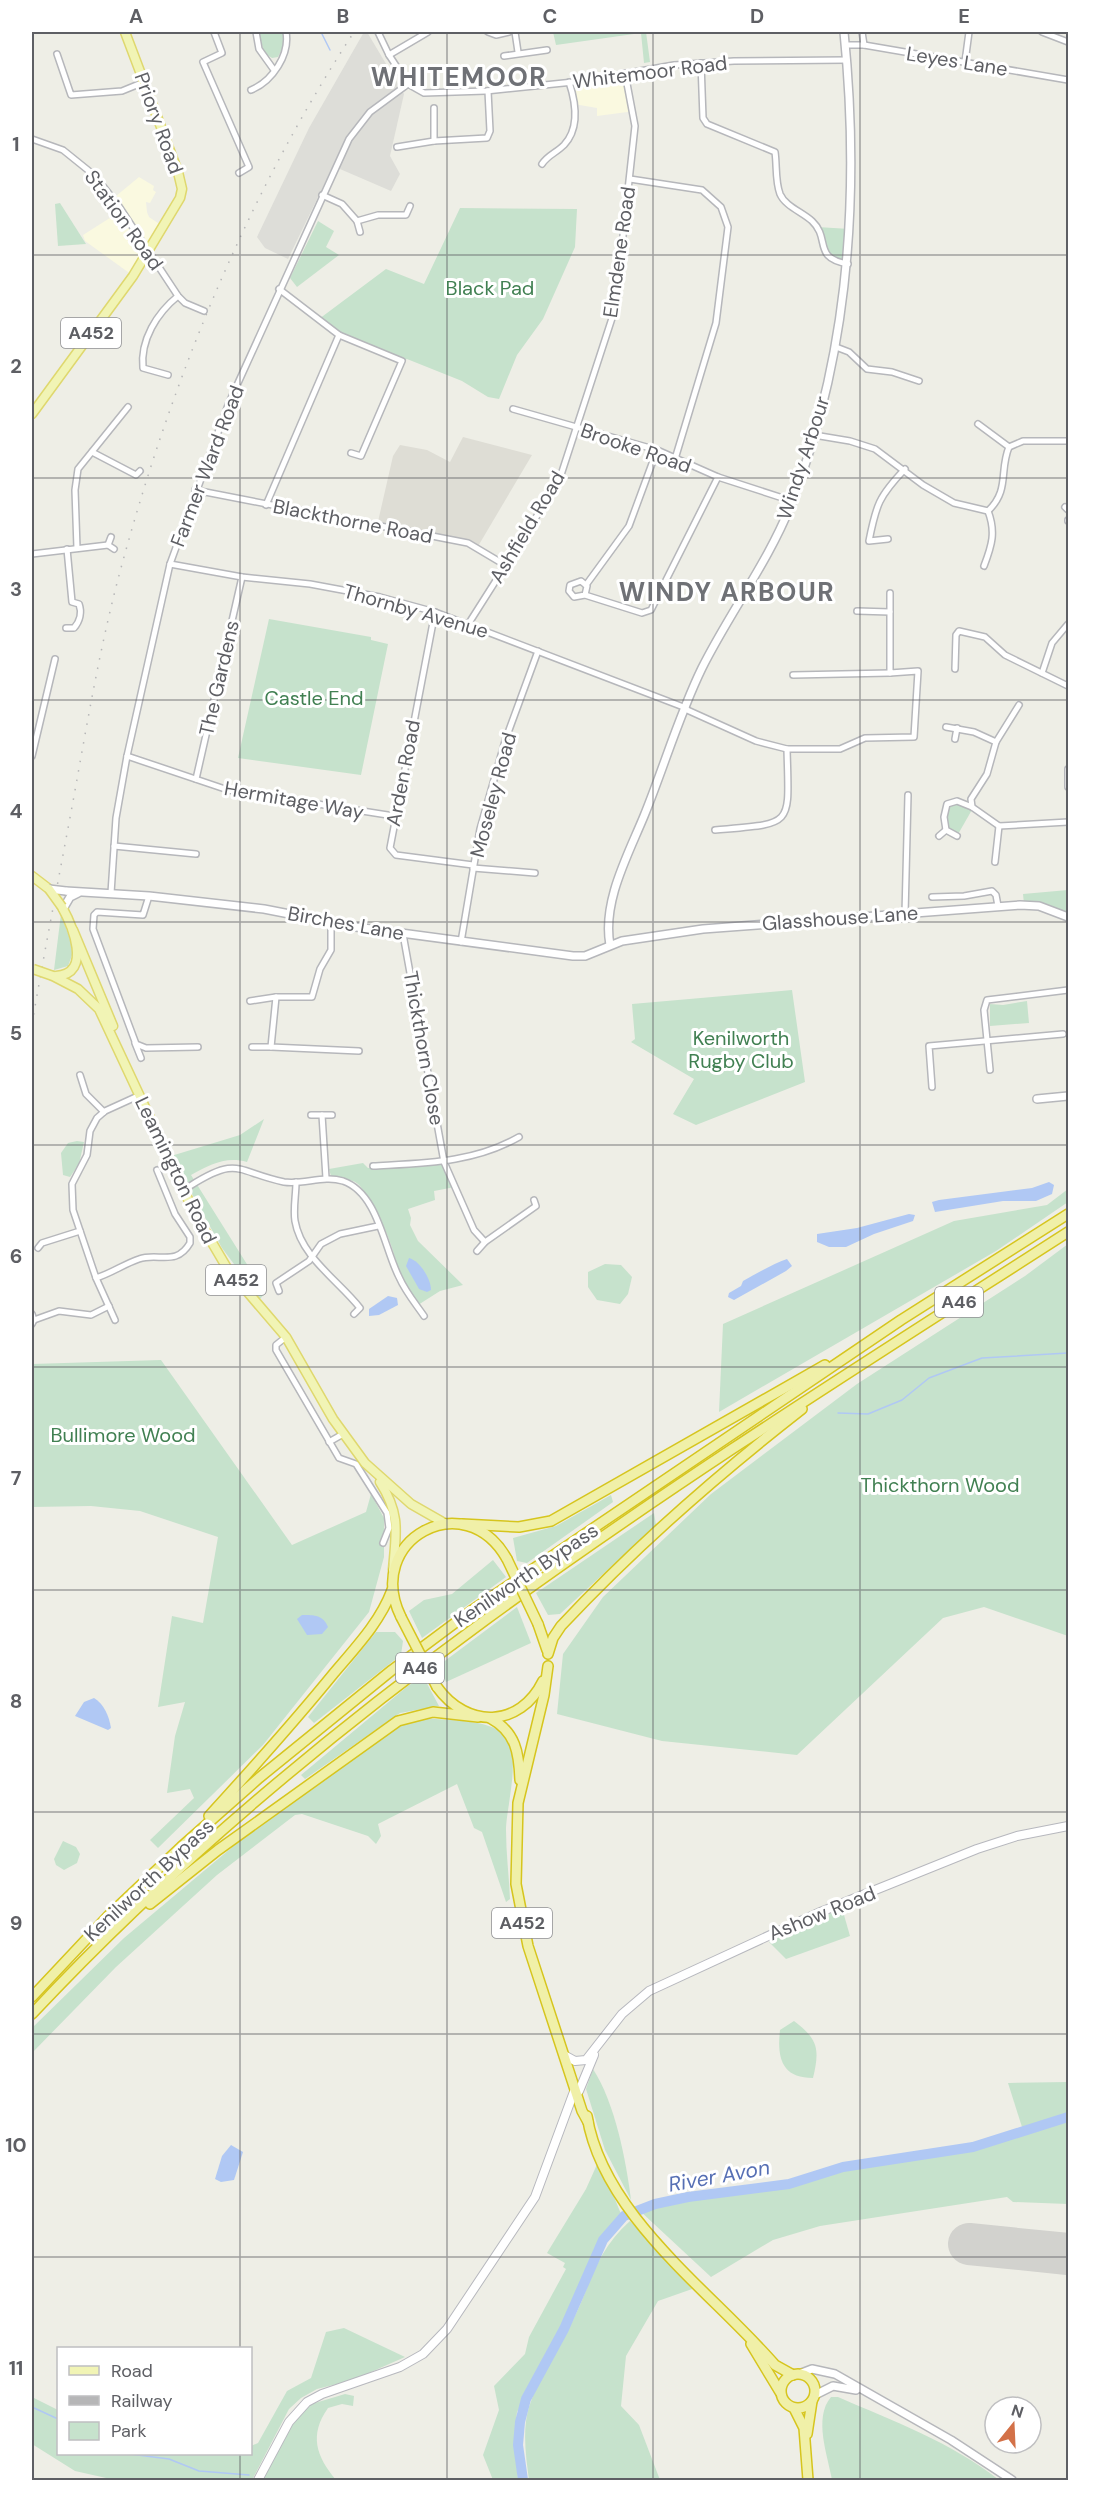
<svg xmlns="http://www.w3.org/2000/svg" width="1100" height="2512" viewBox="0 0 1100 2512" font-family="'DM Sans',sans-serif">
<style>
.commercial{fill:#faf9e0}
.industrial{fill:#ddddd8}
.education{fill:#deddd5}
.green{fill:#c6e2cc}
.water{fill:#b0c8f4}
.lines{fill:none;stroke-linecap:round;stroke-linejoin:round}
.stream{stroke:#b0c8f4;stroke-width:1.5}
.river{stroke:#b0c8f4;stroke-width:10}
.runway{stroke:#d2d2ce;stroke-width:42}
.minor-casing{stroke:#b6b7bb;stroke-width:8}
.tertiary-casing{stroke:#b6b7bb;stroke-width:10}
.secondary-casing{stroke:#b7b8be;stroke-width:10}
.primary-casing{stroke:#dfd86e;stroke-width:11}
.trunk-casing{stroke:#d6c51e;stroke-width:12}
.minor{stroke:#fff;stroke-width:5}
.tertiary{stroke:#fff;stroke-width:7}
.secondary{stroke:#fff;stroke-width:8}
.primary{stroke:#f1f4b5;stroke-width:8}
.trunk{stroke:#f0f0a8;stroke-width:9}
.rail{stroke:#b6b6b7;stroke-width:1.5;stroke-dasharray:1.5 8;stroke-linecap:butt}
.tertiary-bridge-casing{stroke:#b6b7bb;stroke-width:10;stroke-linecap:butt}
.primary-bridge-casing{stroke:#dfd86e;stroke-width:11;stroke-linecap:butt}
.trunk-bridge-casing{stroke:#d6c51e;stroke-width:12;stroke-linecap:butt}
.tertiary-bridge{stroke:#fff;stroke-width:7}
.primary-bridge{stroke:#f1f4b5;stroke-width:8}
.trunk-bridge{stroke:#f0f0a8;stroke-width:9}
.grid{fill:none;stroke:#5e5f64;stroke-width:1.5;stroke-opacity:0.55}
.labels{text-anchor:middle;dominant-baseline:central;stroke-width:6;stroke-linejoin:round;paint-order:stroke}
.shield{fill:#fff;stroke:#8e8f92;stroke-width:1.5}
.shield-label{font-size:18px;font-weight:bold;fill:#5e5f64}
.street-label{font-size:20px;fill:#5e5f64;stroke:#fff}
.park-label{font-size:20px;fill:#418052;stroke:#fff}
.water-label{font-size:21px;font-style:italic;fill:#566fb4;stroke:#fff}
.district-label{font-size:26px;font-weight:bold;letter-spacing:1.5px;fill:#6f7176;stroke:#fff}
.neatline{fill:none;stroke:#5e5f64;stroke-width:2}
.grid-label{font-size:20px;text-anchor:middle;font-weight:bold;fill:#5e5f64}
</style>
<rect width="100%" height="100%" fill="#eeeee6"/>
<g class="commercial">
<path d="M625 73 635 111 597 116V108L574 104 569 82Z"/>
<path d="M139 177 154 186 153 190 156 192 150 203 146 202 147 212 149 217 161 225 132 275 85 241 83 235 124 209 116 196Z"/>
</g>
<path class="industrial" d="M364 32H367L404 94 390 156 400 174 391 191 333 166 288 259 265 248 257 237 309 128Z"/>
<path class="education" d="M463 437 532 455 477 548 468 543 377 526 393 456 400 445 427 450 450 462Z"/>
<g class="green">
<path d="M259 32H283V47L278 57 272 58 264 53Z"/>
<path d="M553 32H650H646L650 62 644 63 641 33 556 45Z"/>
<path d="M60 203 86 244 58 246 55 204Z"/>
<path d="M460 208 577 209 575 247 543 319 517 355 499 399 488 397 462 381 407 359 402 361 339 335 319 319 386 269 424 284Z"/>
<path d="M318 221 334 231 326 247 339 255 297 287 290 278Z"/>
<path d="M817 227 850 229 848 264 826 255Z"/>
<path d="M269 619 371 637V640L388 644 361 775 238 758Z"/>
<path d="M957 801 973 808 957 836 946 830 947 804Z"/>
<path d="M1068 890V917L1024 904 1023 894Z"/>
<path d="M61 914 74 950 68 966 54 970Z"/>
<path d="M792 990 805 1082 696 1125 673 1114 694 1079 631 1042 635 1039 632 1004Z"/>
<path d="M1027 1001 1029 1023 990 1026V1004L1003 1005Z"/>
<path d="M264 1119 247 1162C225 1156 210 1165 191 1175L265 1293 260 1299 222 1248 171 1156 240 1135Z"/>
<path d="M77 1141 84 1142 79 1164 70 1177 63 1175 61 1153 68 1143Z"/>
<path d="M444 1162 455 1187 434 1191 435 1200 408 1209 411 1218 410 1225 418 1241 463 1285 440 1291 418 1305C412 1293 402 1280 398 1268 391 1240 378 1209 360 1186 355 1179 340 1178 331 1176L329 1169 363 1163 368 1168Z"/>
<path d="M1068 1189V1202L996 1251 719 1412 723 1324 954 1221 1047 1205Z"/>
<path d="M1068 1244V1636L984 1607 943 1618 797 1755 662 1741 557 1714 563 1654 603 1597 711 1494 857 1384 1025 1276Z"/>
<path d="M605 1264 621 1265 632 1277 628 1294 620 1304 597 1300 588 1287V1272Z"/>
<path d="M161 1360 292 1545 366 1512 371 1494 384 1518V1557L369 1612 263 1745 158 1848 150 1840 194 1798 190 1789 167 1793 175 1736 185 1702 158 1707 172 1616 203 1623 218 1537 140 1511 91 1506 32 1507V1364Z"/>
<path d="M611 1495 613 1502 527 1563 517 1561 513 1538 556 1526Z"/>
<path d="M654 1513 656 1525 560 1614 548 1615 536 1593Z"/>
<path d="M493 1560 506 1577 422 1638 409 1611 424 1600 452 1594Z"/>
<path d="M517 1607 531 1643 446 1682 438 1666Z"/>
<path d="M376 1632H395L403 1641 401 1655 314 1723 308 1717Z"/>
<path d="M424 1678 439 1706 400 1713 305 1779 301 1775 409 1685Z"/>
<path d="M426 1718C450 1721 482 1719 502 1732 524 1747 506 1807 506 1830 506 1853 509 1876 510 1899L506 1902 482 1832 474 1828 457 1784 378 1824 381 1836 376 1844 368 1836 302 1814 295 1815 217 1875 116 1967 32 2053V2028L124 1938 236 1844 399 1726Z"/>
<path d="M63 1841 76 1847 80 1854 77 1863 64 1870 56 1865 54 1859Z"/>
<path d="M842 1908 850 1936 786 1959 769 1942Z"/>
<path d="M794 2021C818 2039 820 2049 813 2078 781 2078 777 2057 780 2030Z"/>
<path d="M593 2069C615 2103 626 2160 631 2200L605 2150 586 2089Z"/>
<path d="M1068 2082V2113L1022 2127 1008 2083Z"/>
<path d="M1068 2117V2204L1013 2202 1007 2197 820 2226 773 2240 711 2277 639 2210 683 2198 789 2184 843 2167 973 2147Z"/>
<path d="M599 2160 621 2214 598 2242 559 2332 517 2412 515 2431 518 2480H493L483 2455 499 2410 494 2386 525 2354 529 2337 566 2269 563 2267 565 2263 547 2253 586 2189Z"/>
<path d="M630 2221 695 2288 658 2301 626 2356 621 2406 639 2425 660 2480H529C526 2457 522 2430 529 2407 538 2378 557 2350 571 2324 592 2283 594 2254 630 2221Z"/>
<path d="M344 2328 405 2357 353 2380 317 2389 301 2398 289 2409 252 2480H115L75 2471 32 2444V2397L58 2410V2454H250L251 2446 258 2443 287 2391 311 2378 326 2332Z"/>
<path d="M345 2394 354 2396 353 2406 342 2404 328 2408C309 2435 316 2456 336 2480H259L286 2429 305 2406Z"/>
<path d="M831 2397H838C893 2421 951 2442 999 2480H832C828 2456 813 2418 831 2397Z"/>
</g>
<g class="water">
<path d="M1049 1182 1054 1185 1052 1194 1036 1201H1003L935 1212 932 1202 939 1200 1032 1188Z"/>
<path d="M909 1214 915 1215 913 1221 874 1234 846 1247H829L817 1242V1234L857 1228Z"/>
<path d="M409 1258C420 1261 431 1279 431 1290L427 1292 419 1289 406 1266Z"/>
<path d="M787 1259 792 1266 786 1271 734 1300 728 1297 729 1293 741 1286 743 1281C757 1273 773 1264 787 1259Z"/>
<path d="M388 1296 397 1298 398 1305 379 1315 369 1316V1309Z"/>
<path d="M302 1615C315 1615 323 1615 328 1627L322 1634 307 1635 297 1619Z"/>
<path d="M94 1698C104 1704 109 1716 111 1728L108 1730 75 1716 84 1702Z"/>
<path d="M231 2145 243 2152 234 2180 221 2182 215 2179 222 2156Z"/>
</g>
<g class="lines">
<g class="stream">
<path d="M321 32 330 50"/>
<path d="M838 1413 868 1414 902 1400 929 1378 982 1358 1068 1353"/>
<path d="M32 2407 58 2419"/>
<path d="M130 2454 169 2459 199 2471 249 2475"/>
</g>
<path class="river" d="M523 2480 518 2445 520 2422 526 2399 564 2329 603 2240 624 2216 655 2204 688 2197 789 2184 843 2167 973 2147 1068 2117"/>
<path class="runway" d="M969 2244 1068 2254"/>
<defs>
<g id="minor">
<path d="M214 32 222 53 203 62 249 167 239 173"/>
<path d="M256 32 259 49 274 70"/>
<path d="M378 32 389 55 408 84 424 93 486 91 583 81 674 65 734 61 847 60"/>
<path d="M488 32 496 35 509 32"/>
<path d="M515 32 518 52"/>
<path d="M862 32 864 45"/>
<path d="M1042 32 1068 42"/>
<path d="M846 45H864L1068 80"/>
<path d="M57 54 71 95 122 91 144 82"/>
<path d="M389 55 428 32"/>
<path d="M504 56 547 50"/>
<path d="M965 62 969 32"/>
<path d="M701 63 703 118 707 124 775 152C777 165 775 181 780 194 785 206 802 212 812 221 831 239 812 258 848 264"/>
<path d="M251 90C273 81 290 54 286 32"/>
<path d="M434 108V141"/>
<path d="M32 139 63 150 94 175 118 205 178 296 185 303 204 311"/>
<path d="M397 147 434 141 487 138 490 131 488 91"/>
<path d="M542 164C548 155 556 153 564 145 580 128 576 103 569 82"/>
<path d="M630 179 702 190 721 207 728 227 716 323 675 459"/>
<path d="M322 195 342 204 357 221 378 215H406L410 206"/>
<path d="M357 221 360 232"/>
<path d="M279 289 339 335 402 361 361 456 351 453"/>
<path d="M836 347 849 352 867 369 892 372 919 381"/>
<path d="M168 375 143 368C140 340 157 313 178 296"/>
<path d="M513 409 657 450 718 477 792 501"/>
<path d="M814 435 850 441 875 449 923 485 954 503 988 511C1010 490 999 471 1009 447L978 424"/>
<path d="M1009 447 1023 441H1068"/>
<path d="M92 452 136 475 140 471"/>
<path d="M195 490 468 543 505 565"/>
<path d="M266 505 339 335"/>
<path d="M1065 507 1068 510"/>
<path d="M1068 521V520"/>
<path d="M111 537 108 545 114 549"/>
<path d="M888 539 869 541C876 505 879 496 905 469"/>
<path d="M77 548 75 490 78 469 128 407"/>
<path d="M32 554 108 545"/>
<path d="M170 564 242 577 310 584 380 597 435 612 686 708"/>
<path d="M984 566C992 545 996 532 988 511"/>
<path d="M586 585 629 526 657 450"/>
<path d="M585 595 574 597 569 591 570 585 581 581 587 586 585 595 642 613 651 610 718 477"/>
<path d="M857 611 890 612"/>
<path d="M435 612 390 848 396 855 473 865"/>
<path d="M469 623 559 481 615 309 635 126 625 73"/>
<path d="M66 628H74C80 621 82 612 79 604L72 602 67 549"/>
<path d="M955 669 956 635 959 631 985 637 1005 655 1068 686"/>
<path d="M1042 673 1052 643 1068 624"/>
<path d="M793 675 890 673"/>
<path d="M1019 705 996 742 987 774 971 799 972 807 999 826 1068 822"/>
<path d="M685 709 756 741 787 749H840L865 738 914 737 918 671 890 673V593"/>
<path d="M946 727 974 732 996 742"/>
<path d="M955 739 957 728"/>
<path d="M32 756 55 659"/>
<path d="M127 756 228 790 394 816"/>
<path d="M1068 769V787"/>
<path d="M196 779 242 577"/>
<path d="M715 830C795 823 789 828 787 749"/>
<path d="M939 836 946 830"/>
<path d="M957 836 946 830 944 817 947 804 957 801 972 807"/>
<path d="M114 846 196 854"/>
<path d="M995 862 999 826"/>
<path d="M473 868 535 873"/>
<path d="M111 893 116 818 127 756 170 564 228 405 349 139 370 112 408 84"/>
<path d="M149 896 143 915 97 912 94 915 93 929 136 1044 146 1048 198 1047"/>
<path d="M932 897 964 896 992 891 996 895 998 906"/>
<path d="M905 914 908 795"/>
<path d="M331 922V950L320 969 312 997H276L271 1047 359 1051"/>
<path d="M403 934 444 1162 474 1230 485 1242"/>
<path d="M461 942 480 829 505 741 538 651"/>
<path d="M250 1001 276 997"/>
<path d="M135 1043 141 1058"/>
<path d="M252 1047H271"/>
<path d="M990 1070 984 1010 987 1000 1068 990"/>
<path d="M80 1075 86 1094 104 1112"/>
<path d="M932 1087 929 1046 1063 1034"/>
<path d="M138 1096 105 1111 97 1118 90 1131 87 1155 72 1184 73 1210 96 1278C112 1273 124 1264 139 1259 158 1252 176 1267 190 1243V1237L175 1214 157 1170"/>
<path d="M311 1115H322L326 1178"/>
<path d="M322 1115H332"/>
<path d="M373 1166C425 1163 473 1163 519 1137"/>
<path d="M296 1182C296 1195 293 1209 295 1221 301 1257 339 1281 360 1308L354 1314"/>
<path d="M190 1186C239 1155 236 1172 284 1182 304 1185 323 1175 343 1181 378 1193 384 1248 399 1277 405 1291 415 1303 424 1316"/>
<path d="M38 1248 42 1243 80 1231"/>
<path d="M477 1251 485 1242 536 1206 534 1200"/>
<path d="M96 1278 115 1320"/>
<path d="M279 1291 276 1283 309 1261 321 1244 340 1234 378 1226"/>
<path d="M34 1320 59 1311 91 1315 109 1306"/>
<path d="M32 1324 34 1320 32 1314"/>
<path d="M286 1337 276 1345V1350L339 1458 356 1464 387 1513 389 1528 383 1543"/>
<path d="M329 1442 343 1434"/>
</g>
<g id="tertiary">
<path d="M66 891 149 896 264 909 356 927 573 956H585L622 941 703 929 1020 905 1039 906 1068 917"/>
<path d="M63 909 70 897 78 893"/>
<path d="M610 945C602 902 628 855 644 816 664 767 679 715 702 668 730 612 769 561 792 502 850 351 860 191 844 32"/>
<path d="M1037 1099 1068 1096"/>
<path d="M799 2374 812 2369 835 2374 951 2440 1012 2480"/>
<path d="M815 2395 833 2386 856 2390"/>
</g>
<g id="secondary">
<path d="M566 2056 575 2061 586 2060 622 2014 649 1991 818 1913 977 1849 1017 1836 1068 1826"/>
<path d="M579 2091 594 2055"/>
<path d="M258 2480 289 2422 307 2402 322 2394 400 2367 423 2354 447 2329 535 2197 575 2089"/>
</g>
<g id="primary">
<path d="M32 414 133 276 180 198 182 189 178 172 125 32"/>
<path d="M32 876 49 889"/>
<path d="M73 930 113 1026"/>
<path d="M53 976 78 989 99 1009 194 1212 227 1268 286 1337 333 1419 365 1463 411 1504 446 1524"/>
<path d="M56 976C93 974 72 925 62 907"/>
<path d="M380 1482C401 1515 396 1533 393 1570"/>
</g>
<g id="trunk">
<path d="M462 1524 519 1527 551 1521 825 1365"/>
<path d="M401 1617C363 1540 465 1484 507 1559"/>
<path d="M538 1624 547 1650"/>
<path d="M548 1654 553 1638 561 1626C635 1547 716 1476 802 1409"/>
<path d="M548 1666 544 1695 518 1803 516 1884 528 1946 582 2111 588 2122"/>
<path d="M437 1687C467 1729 520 1728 543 1681"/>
<path d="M490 1718C516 1732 519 1753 520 1780"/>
<path d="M209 1816C252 1769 294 1722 334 1673 356 1647 380 1622 392 1590"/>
<path d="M150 1904 218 1850 398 1721 433 1712 478 1717"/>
<path d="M32 1997 109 1915 181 1847 259 1778 392 1670 471 1611 901 1320 1068 1214"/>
<path d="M32 2014C330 1695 704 1466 1068 1232"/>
<path d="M587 2116C603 2216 712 2292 775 2365L793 2375"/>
<path d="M751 2344 780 2392"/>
<circle cx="798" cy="2391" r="17"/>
<path d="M794 2408 804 2428 808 2480"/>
<path d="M807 2434 812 2401"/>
</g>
</defs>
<use href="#minor" class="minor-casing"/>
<use href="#tertiary" class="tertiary-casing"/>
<use href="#secondary" class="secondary-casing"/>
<use href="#primary" class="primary-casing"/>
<use href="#trunk" class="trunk-casing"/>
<use href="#minor" class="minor"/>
<use href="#tertiary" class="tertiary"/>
<use href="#secondary" class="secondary"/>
<use href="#primary" class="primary"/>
<use href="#trunk" class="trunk"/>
<path class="rail" d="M32 1024C45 948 60 872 74 796 87 724 99 653 117 583 168 389 244 200 354 32"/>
<defs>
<path id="tertiary-bridge" d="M49 889 66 891"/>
<g id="primary-bridge">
<path d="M49 889 62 907"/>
<path d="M33 969 53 976"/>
</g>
<g id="trunk-bridge">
<path d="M507 1559 538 1624"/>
<path d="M401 1617 437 1687"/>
</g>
</defs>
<use href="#tertiary-bridge" class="tertiary-bridge-casing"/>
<use href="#primary-bridge" class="primary-bridge-casing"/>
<use href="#trunk-bridge" class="trunk-bridge-casing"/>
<use href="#tertiary-bridge" class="tertiary-bridge"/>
<use href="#primary-bridge" class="primary-bridge"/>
<use href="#trunk-bridge" class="trunk-bridge"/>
</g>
<path class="grid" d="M240 32V2348M447 32V2480M653 32V2480M860 32V2480M32 255H1068M32 478H1068M32 700H1068M32 922H1068M32 1145H1068M32 1367H1068M32 1590H1068M32 1812H1068M32 2034H1068M32 2257H1068M240 2454V2480"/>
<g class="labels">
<g class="shield">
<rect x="61" y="318" width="60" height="30" rx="4.5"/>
<rect x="206" y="1265" width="60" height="30" rx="4.5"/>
<rect x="935" y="1287" width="48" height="30" rx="4.5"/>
<rect x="396" y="1653" width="48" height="30" rx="4.5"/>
<rect x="492" y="1908" width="60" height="30" rx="4.5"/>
</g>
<g class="shield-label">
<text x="91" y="333">A452</text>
<text x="236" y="1280">A452</text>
<text x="959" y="1302">A46</text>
<text x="420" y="1668">A46</text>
<text x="522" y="1923">A452</text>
</g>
<g class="street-label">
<text transform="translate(957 61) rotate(9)">Leyes Lane</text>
<text transform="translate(650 72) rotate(-7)">Whitemoor Road</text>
<text transform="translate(159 123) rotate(70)">Priory Road</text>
<text transform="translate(124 220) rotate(54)">Station Road</text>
<text transform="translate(619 252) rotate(-82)">Elmdene Road</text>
<text transform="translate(636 448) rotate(19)">Brooke Road</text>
<text transform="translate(803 458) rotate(-72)">Windy Arbour</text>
<text transform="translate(207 466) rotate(-69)">Farmer Ward Road</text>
<text transform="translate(353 521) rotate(11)">Blackthorne Road</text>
<text transform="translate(527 527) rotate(-59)">Ashfield Road</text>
<text transform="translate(416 611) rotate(16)">Thornby Avenue</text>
<text transform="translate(219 678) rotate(-77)">The Gardens</text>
<text transform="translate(403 773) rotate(-79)">Arden Road</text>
<text transform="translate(493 795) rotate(-75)">Moseley Road</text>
<text transform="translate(294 800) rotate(10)">Hermitage Way</text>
<text transform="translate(840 918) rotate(-4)">Glasshouse Lane</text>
<text transform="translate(346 923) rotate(10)">Birches Lane</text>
<text transform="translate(424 1048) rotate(80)">Thickthorn Close</text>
<text transform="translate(176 1170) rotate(64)">Leamington Road</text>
<text transform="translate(526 1575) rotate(-34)">Kenilworth Bypass</text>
<text transform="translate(149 1880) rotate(-43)">Kenilworth Bypass</text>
<text transform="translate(822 1913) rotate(-22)">Ashow Road</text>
</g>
<g class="park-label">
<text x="490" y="288">Black Pad</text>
<text x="314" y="698">Castle End</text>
<text x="741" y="1038">Kenilworth<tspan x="741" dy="23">Rugby Club</tspan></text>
<text x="123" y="1435">Bullimore Wood</text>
<text x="940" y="1485">Thickthorn Wood</text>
</g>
<g class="water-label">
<text transform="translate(719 2176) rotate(-10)">River Avon</text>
</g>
<g class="district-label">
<text x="459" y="77">WHITEMOOR</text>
<text x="727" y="592">WINDY ARBOUR</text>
</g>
</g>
<rect width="1100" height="2512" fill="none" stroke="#ffffff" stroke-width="66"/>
<rect x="57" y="2347" width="195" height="108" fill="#ffffff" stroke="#bfbfc1" stroke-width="1.5"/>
<rect x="69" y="2366" width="30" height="9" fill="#f1f4b5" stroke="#bfbfc1" stroke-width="1.5"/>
<text x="111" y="2377" font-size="18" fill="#5e5f64">Road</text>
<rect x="69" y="2396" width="30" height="9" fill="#b6b6b7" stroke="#bfbfc1" stroke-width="1.5"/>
<text x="111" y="2407" font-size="18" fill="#5e5f64">Railway</text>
<rect x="69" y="2422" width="30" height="18" fill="#c6e2cc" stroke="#bfbfc1" stroke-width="1.5"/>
<text x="111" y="2437" font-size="18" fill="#5e5f64">Park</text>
<g transform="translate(1013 2425) rotate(18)"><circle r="28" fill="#ffffff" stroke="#bfbfc1" stroke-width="1.5"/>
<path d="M0-4.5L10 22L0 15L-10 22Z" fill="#d37148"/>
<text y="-9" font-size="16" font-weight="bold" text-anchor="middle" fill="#5e5f64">N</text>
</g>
<rect x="33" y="33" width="1034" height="2446" class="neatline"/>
<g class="grid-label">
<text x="136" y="23">A</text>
<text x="343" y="23">B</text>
<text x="550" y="23">C</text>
<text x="757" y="23">D</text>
<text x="964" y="23">E</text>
<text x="16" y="151">1</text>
<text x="16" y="373">2</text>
<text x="16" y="596">3</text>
<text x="16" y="818">4</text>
<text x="16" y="1040">5</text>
<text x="16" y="1263">6</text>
<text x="16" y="1485">7</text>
<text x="16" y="1708">8</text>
<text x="16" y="1930">9</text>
<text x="16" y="2152">10</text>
<text x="16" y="2375">11</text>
</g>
</svg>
